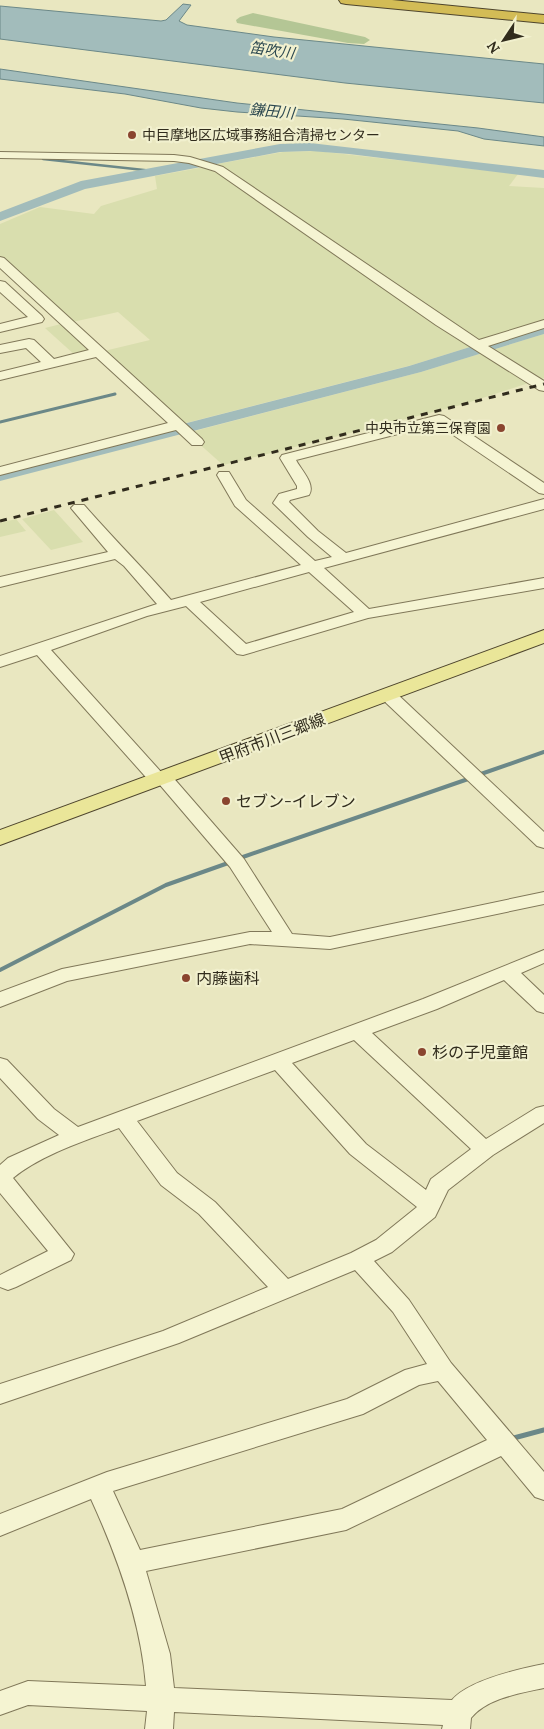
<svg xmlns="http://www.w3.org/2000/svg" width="544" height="1729" viewBox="0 0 544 1729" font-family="Lora,'Noto Sans JP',serif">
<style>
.farmland{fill:#d9deae}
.green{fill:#b4c695}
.water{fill:#a2bcbb;stroke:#6b8888}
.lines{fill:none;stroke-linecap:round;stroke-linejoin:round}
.stream-far3{stroke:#6b8888;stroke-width:2.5}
.stream-far2{stroke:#6b8888;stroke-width:3}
.stream-far1{stroke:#6b8888;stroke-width:4}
.stream{stroke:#6b8888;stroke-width:5}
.river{fill:#a2bcbb;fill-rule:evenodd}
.minor-casing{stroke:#807859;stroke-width:2}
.major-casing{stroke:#4e452d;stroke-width:2}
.highway-casing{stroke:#4e452d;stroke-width:2}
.minor{fill:#f5f4d2;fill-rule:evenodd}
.major{fill:#eae699;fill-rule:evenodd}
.highway{fill:#d3bc56;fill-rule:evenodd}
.rail{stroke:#312c1d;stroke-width:3;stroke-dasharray:7 7;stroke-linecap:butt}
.poi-dot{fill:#8a452f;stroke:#f1f0ce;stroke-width:2}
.labels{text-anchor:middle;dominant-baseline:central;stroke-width:4.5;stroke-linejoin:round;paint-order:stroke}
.far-poi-label{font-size:14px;fill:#312c1d;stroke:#f1f0ce;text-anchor:start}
.far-water-label{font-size:15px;font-style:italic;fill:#2d4950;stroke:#f1f0ce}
.street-label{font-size:16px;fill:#312c1d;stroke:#f1f0ce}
.poi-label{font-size:16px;fill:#312c1d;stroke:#f1f0ce;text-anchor:start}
</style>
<rect width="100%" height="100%" fill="#e9e7c0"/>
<g class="farmland">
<path d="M317 151 518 174 509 186 544 188V324L412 365 178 425 100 352 150 340 118 312 68 323 0 261V224L40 207 94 214 101 206 157 189 155 176 210 166 234 178 217 164 283 152Z"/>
<path d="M65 323 95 351 76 356 45 328Z"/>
<path d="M544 334V378L461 405 223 465 187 433 421 372Z"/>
<path d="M54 510 83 542 51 550 22 519Z"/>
<path d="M16 519 26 531 0 537V523Z"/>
</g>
<path class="green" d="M253 13 365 37 370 40 364 44 348 43 237 23 236 20 240 17Z"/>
<g class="water">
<path d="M183 4 191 5 179 21 187 25 274 37 544 64V103L345 83 0 39V6L161 21 166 20Z"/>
<path d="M0 69 237 103 478 128 544 137V146L484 139 458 131 343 119 237 112 201 108 125 94 0 79Z"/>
</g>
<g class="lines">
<path class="stream-far3" d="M43 159 153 171"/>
<path class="stream-far2" d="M0 422 115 394"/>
<g class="stream-far1">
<path d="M478 775 544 752"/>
<path d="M240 858 471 778"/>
<path d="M0 970 166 885 231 862"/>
</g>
<path class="stream" d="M510 1439 544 1430"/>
<g class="river">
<path d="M310 143 544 170V178L349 154 310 151 280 152 85 189 0 221V212L81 181 280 144Z"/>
<path d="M544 324V334L421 372 0 481V471L409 366Z"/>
</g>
<defs>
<g id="minor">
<path d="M0 152 174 155 190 157 223 167 479 340 544 320V328L488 346 544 381V391L539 390 436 325 215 171 189 163 174 161 0 158Z"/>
<path d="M0 257 4 258 202 439 204 442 202 445H192L176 430 0 475V467L168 423 96 357 0 380V372L41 362 26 348 0 353V345L29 339 34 340 54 359 89 350 0 268Z"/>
<path d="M0 281 5 282 42 316 44 319 42 322 0 332V324L28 317 0 292Z"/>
<path d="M439 415 444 416 544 483V494L539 493 437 424 296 460C301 470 316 484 309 495L290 500 289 502 318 531 346 553 544 499V509L324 568 369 609 544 578V588L368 618 243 655 237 654 186 606 147 616 51 650 162 773 170 774 244 859 292 934 330 937 544 892V904L330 949 250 944 67 981 0 1007V992L62 969 250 932H272L230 867 160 785 152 784 37 655 0 667V656L157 604 124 566 115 559 0 587V577L108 552 71 508 74 505H84C113 538 142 567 171 600L301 565 235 506 217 475 219 472H229L246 500 315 561 332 557 308 537 273 503 279 494 297 489V486L280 458 282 455ZM309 572 354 612 246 644 200 602Z"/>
<path d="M388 690 394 691 544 832V848L537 846 382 699 379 695 382 691Z"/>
<path d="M544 950V963L521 973 544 995V1013L537 1011 504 980 437 1009 372 1033 486 1139 536 1108 544 1106V1123L493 1155 448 1190 435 1217 392 1252 374 1261 409 1300 451 1363 544 1472V1500L535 1497 501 1456 346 1530 146 1571 170 1654 174 1688 452 1700C469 1680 519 1669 544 1664V1688C521 1693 487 1698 471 1718L470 1729H442L443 1725 174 1712 173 1729H145L147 1711 28 1705 0 1715V1691L28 1681 146 1686C141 1622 118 1558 91 1499L0 1536V1514L107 1472 347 1399 405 1370 427 1364 393 1312 355 1270 179 1343 0 1404V1384L163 1331 268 1287 199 1214 161 1185 119 1128C84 1141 41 1155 13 1178L74 1254 71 1260 16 1287 8 1290 0 1287V1275L48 1251 0 1193V1165L8 1158 59 1135 38 1119 0 1078V1058L7 1060 54 1109 78 1127 423 999ZM354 1040 471 1149 431 1179 426 1190 366 1144 292 1063ZM275 1070 350 1154 417 1207 376 1240 351 1253 288 1279 215 1202 177 1173 137 1121ZM438 1381 487 1440 342 1509 140 1550 113 1491 363 1414 419 1385Z"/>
</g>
<path id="major" d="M544 630V643L0 845V830Z"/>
<path id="highway" d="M339 0H392L544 15V23L346 4 341 3Z"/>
</defs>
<use href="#minor" class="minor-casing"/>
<use href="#major" class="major-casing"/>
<use href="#highway" class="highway-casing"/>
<use href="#minor" class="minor"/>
<use href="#major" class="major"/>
<use href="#highway" class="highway"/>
<path class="rail" d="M0 521 544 384"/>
</g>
<g class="poi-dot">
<circle cx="132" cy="135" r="5"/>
<circle cx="501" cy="428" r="5"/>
<circle cx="226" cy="801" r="5"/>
<circle cx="186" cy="978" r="5"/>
<circle cx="422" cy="1052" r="5"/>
</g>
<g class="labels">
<g class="far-poi-label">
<text x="142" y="135">中巨摩地区広域事務組合清掃センター</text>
<text x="491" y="428" text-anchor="end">中央市立第三保育園</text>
</g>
<g class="far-water-label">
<text transform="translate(272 50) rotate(8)">笛吹川</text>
<text transform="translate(272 111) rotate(5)">鎌田川</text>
</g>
<g class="street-label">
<text transform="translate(272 738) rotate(-21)">甲府市川三郷線</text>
</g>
<g class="poi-label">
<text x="236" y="801">セブン-イレブン</text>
<text x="196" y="978">内藤歯科</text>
<text x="432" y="1052">杉の子児童館</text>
</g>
</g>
<g transform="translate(504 40) rotate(235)" stroke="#f1f0ce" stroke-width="4" paint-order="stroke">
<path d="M0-4L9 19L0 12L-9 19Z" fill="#312c1d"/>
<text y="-8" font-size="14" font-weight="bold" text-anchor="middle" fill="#312c1d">N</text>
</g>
</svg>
